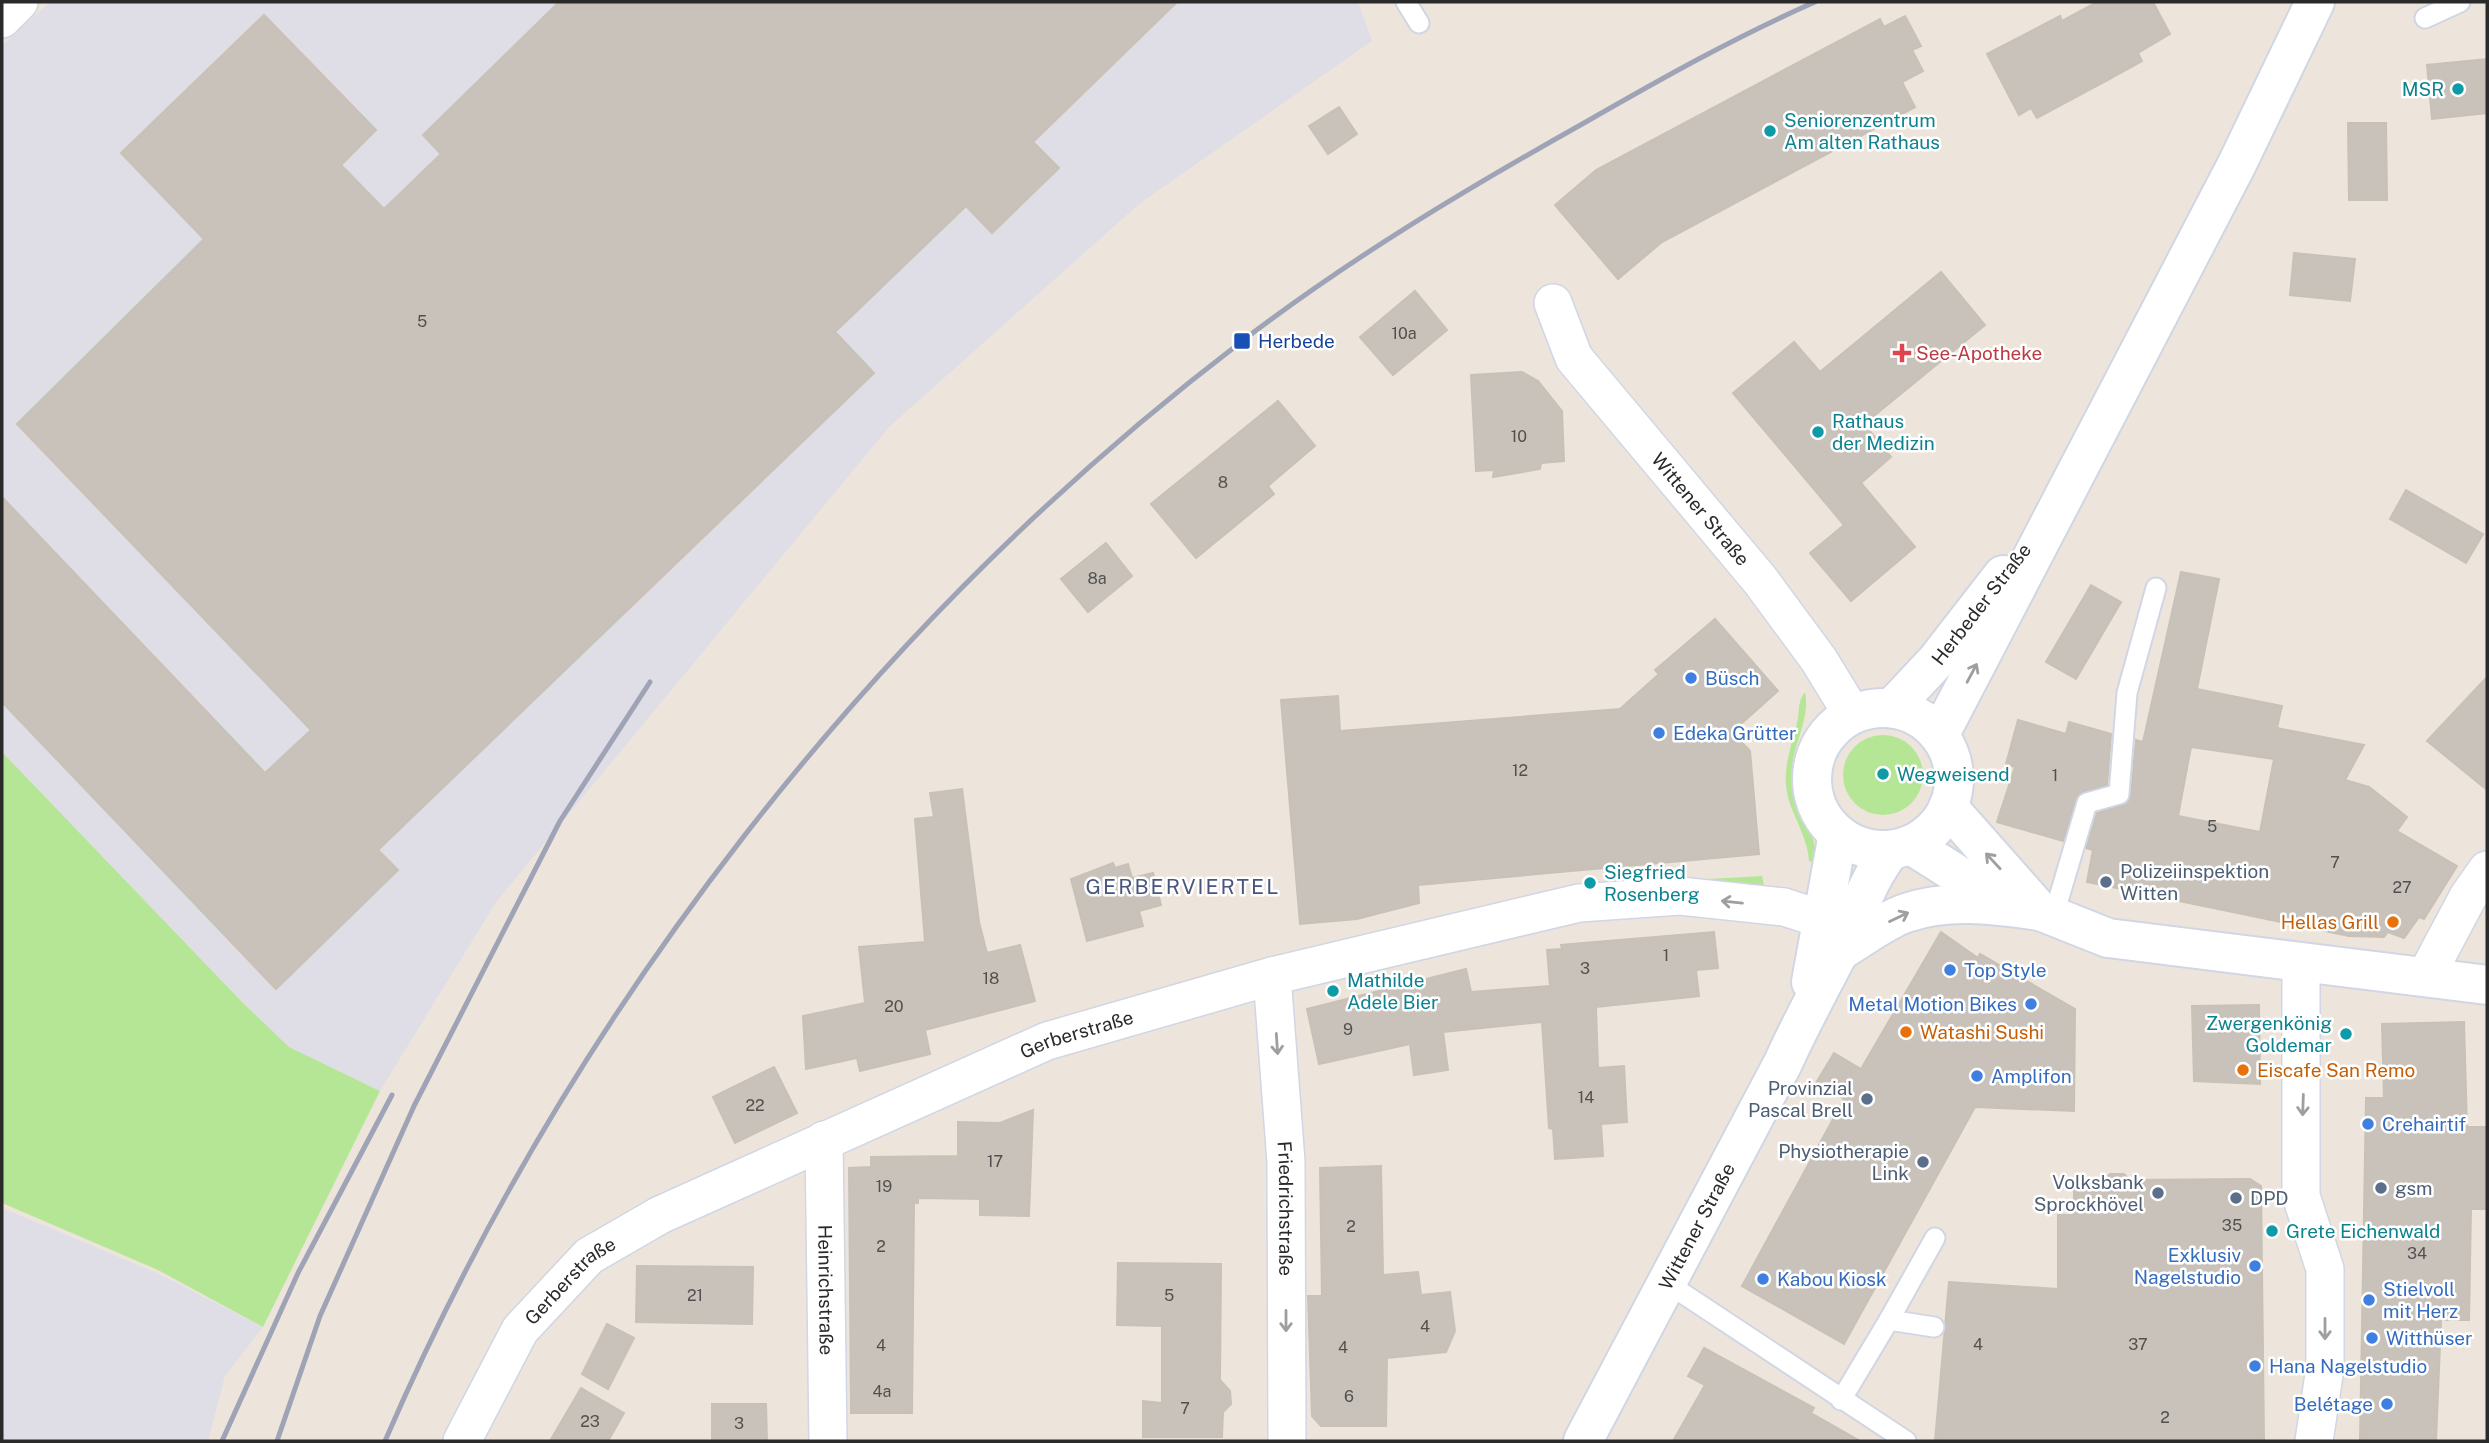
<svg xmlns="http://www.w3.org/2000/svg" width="2489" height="1443" viewBox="0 0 2489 1443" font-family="'Public Sans',sans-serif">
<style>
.industrial{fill:#dfdde5}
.green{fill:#b5e696}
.building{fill:#c8c2bb;stroke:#c8c1b5;stroke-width:2;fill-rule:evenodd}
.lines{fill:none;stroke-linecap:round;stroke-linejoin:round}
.lane-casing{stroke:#d1d6e4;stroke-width:23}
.street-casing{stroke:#d1d6e4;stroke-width:40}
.secondary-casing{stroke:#d1d6e4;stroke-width:42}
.lane{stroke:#fff;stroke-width:19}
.street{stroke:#fff;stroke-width:37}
.secondary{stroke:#fff;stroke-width:38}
.rail{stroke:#9ea3b6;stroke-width:5}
.oneway{stroke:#9f9f9f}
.culture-dot{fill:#0f9aa8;stroke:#fff;stroke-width:2.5}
.transit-dot{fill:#1a4fb4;stroke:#fff;stroke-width:2.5}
.health-dot{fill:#e0444e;stroke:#fff;stroke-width:2.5}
.shop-dot{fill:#3f7fe0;stroke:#fff;stroke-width:2.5}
.service-dot{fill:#5c6f8a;stroke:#fff;stroke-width:2.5}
.food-dot{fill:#e8710a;stroke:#fff;stroke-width:2.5}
.labels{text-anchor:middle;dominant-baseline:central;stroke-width:5;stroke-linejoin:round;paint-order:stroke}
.number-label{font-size:16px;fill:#52504e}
.culture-label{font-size:19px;fill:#0d838f;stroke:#fff;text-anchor:start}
.transit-label{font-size:19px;fill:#164399;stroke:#fff;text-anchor:start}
.health-label{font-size:19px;fill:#be3a42;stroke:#fff;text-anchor:start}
.street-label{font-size:19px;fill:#2a2a2a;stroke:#fff}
.shop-label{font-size:19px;fill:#366cbe;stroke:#fff;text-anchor:start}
.service-label{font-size:19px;fill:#4e5e75;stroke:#fff;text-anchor:start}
.food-label{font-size:19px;fill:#c56008;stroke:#fff;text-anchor:start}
.neighbourhood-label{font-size:21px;letter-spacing:2px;fill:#49557d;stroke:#fff}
</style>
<rect width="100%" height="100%" fill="#ede5dc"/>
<g class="industrial">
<path d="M50 2H1358L1372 41 1139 204 889 427 496 902 380 1091 289 1047 243 1003 2 752V46Z"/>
<path d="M2 1208 157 1273 263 1327 225 1376 208 1441H2Z"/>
</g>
<g class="green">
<path d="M1805 692C1811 722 1790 747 1792 776 1794 808 1818 832 1817 864L1809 861C1808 841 1797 823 1790 804 1780 775 1790 751 1797 723 1800 711 1797 702 1805 692Z"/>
<circle cx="1883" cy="775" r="40"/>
<path d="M2 752 243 1003 289 1047 380 1091 263 1327 158 1270 2 1203Z"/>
<path d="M1762 876 1765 890 1719 888 1709 879Z"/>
</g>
<g class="building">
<path d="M559 2H1177L1033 142 1059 168 992 233 966 206 835 332 874 373 378 850 398 870 276 989 2 702V497L265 773 311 730 17 424 204 239 121 153 264 15 376 130 341 165 384 209 441 154 423 135Z"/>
<path d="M2097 2H2153L2170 34 2138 53 2142 61 2108 80 2037 118 2031 108 2019 115 1987 54 2060 16 2062 21Z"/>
<path d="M1905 16 1921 46 1912 50 1923 71 1902 82 1915 107 1662 242 1618 279 1555 205 1596 170 1880 19 1884 27Z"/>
<path d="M2487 59V113L2432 119 2427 65Z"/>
<path d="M1339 107 1357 134 1328 154 1309 126Z"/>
<path d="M2348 123H2386L2387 200H2349Z"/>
<path d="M2294 253 2355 259 2350 301 2290 295Z"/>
<path d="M1941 272 1985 325 1864 424 1891 457 1861 483 1915 547 1851 601 1810 553 1844 525 1733 393 1794 342 1820 372Z"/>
<path d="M1415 291 1447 330 1393 375 1360 337Z"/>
<path d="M1522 372 1538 381 1562 411 1564 461 1541 463 1540 469 1493 477 1494 470 1476 471 1471 375Z"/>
<path d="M1278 401 1315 446 1268 486 1274 494 1196 558 1151 504Z"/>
<path d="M2406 490 2483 534 2466 563 2390 519Z"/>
<path d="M1106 543 1132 576 1088 612 1061 579Z"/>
<path d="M2181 572 2219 579 2197 689 2282 706 2277 728 2364 745 2345 780 2369 787 2407 817 2397 831 2457 866 2424 919 2419 917 2404 938 2388 932 2384 937 2349 936 2087 882 2093 850 2086 848 2097 813 2123 805 2131 796 2136 740 2143 742ZM2191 747 2274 759 2260 832 2178 816Z"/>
<path d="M2091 585 2121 602 2076 679 2046 662Z"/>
<path d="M1715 619 1778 691 1732 732 1750 751 1759 854 1418 885 1419 903 1357 919 1300 924 1281 700 1338 696 1340 731 1620 709 1659 674 1655 670Z"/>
<path d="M2487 677V790L2427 741Z"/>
<path d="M2018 720 2066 734 2069 722 2111 734 2107 785 2078 795 2063 841 1997 822 2015 767 2006 764Z"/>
<path d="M962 789 979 922 987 953 1020 945 1035 1001 925 1030 930 1054 860 1071 857 1058 806 1069 803 1016 865 1003 859 947 925 942 915 819 934 817 930 793Z"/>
<path d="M1113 863 1115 868 1128 864 1132 878 1153 873 1161 905 1139 911 1143 926 1087 941 1071 879Z"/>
<path d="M1714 932 1718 968 1696 970 1699 996 1596 1007 1598 1068 1624 1066 1627 1122 1601 1124 1603 1156 1555 1159 1553 1129 1549 1128 1542 1022 1443 1032 1448 1070 1414 1075 1410 1044 1319 1064 1307 1009 1466 969 1471 992 1550 986 1547 950 1562 949 1561 945Z"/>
<path d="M1941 932 1978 958 1980 954 2075 1009 2074 1111 1975 1107 1844 1344 1742 1286 1844 1099 1816 1083 1834 1053 1861 1069Z"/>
<path d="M2259 1005 2260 1084 2194 1081 2192 1006Z"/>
<path d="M2464 1022 2467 1127H2487V1209H2471L2469 1320H2441L2436 1441H2360L2366 1098H2384L2382 1024Z"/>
<path d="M774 1067 797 1113 735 1143 713 1097Z"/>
<path d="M1033 1110 1029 1216 980 1215V1199L918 1198V1203H914L912 1413H851L849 1168 871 1167V1157L958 1156V1122L1000 1123Z"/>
<path d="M1381 1166 1383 1275 1418 1272 1421 1295 1450 1292 1455 1331 1446 1352 1387 1358 1386 1426H1321L1312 1416 1308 1296H1322L1320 1168Z"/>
<path d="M2110 1174H2124L2130 1180 2250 1179 2261 1186 2264 1441H1935L1949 1282 2058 1289V1215H2074V1183L2104 1180Z"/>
<path d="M1118 1263 1221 1264 1220 1380 1230 1391 1231 1404 1223 1412 1222 1437H1143V1401L1162 1403V1326L1117 1325Z"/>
<path d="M637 1266 753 1267 752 1324 636 1322Z"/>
<path d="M607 1324 634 1338 608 1389 582 1374Z"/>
<path d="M1704 1348 1814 1408 1811 1413 1860 1441H1673L1705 1385 1688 1376Z"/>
<path d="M581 1388 624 1413 608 1441H550Z"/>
<path d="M712 1404H766L767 1441H712Z"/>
</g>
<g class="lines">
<defs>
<g id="lane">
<path d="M1406 2 1419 23"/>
<path d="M2425 18 2460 2"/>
<path d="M2053 918 2087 803 2119 794 2127 693 2156 588"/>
<path d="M1667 1283 1906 1441"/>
<path d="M1889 1320 1935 1238"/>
<path d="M1841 1400 1889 1320 1934 1327"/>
</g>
<g id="street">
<path d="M2 19 19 2"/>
<path id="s1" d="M1553 303 1574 358 1760 580 1819 660 1852 714"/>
<path d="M2301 964V1196L2325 1269V1368L2314 1441"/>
<path id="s2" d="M1272 976 1286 1162 1287 1441"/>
<path d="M2426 976 2468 897 2487 870"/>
<path id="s3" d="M824 1140 828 1441"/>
<path id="s4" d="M462 1441 520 1330 589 1256 660 1215 1047 1041 1272 976 1579 903 1680 896 1784 907 1821 919"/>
</g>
<g id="secondary">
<path d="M1893 707 1937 660 2003 575"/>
<circle cx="1883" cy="779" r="71"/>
<path d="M1940 734 2237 164 2315 2"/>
<path d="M1948 807 2040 911 2108 938 2487 985"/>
<path d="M1911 845 2004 904"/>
<path d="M1840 951C1861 939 1883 921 1906 913 1949 898 1995 905 2040 911"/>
<path d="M1811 982 1838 834"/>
<path id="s5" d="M1583 1441 1783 1063C1800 1025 1820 989 1839 952 1857 917 1866 881 1891 850"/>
</g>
</defs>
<use href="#lane" class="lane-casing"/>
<use href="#street" class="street-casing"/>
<use href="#secondary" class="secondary-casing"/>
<use href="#lane" class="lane"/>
<use href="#street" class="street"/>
<use href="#secondary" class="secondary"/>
<g class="rail">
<path d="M222 1441 298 1273 392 1095"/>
<path d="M277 1441 320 1316 414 1106 560 821 650 682"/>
<path d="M385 1441C570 1013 870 625 1241 342 1349 259 1466 189 1584 123 1659 80 1735 37 1815 2"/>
</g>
</g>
<defs><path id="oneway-shaft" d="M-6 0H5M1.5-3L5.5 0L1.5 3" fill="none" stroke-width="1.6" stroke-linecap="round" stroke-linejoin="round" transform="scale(1.75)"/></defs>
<g class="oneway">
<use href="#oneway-shaft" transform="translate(1972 673) rotate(-62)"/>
<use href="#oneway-shaft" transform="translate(1993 861) rotate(-133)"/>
<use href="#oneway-shaft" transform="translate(1732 902) rotate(-174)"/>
<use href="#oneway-shaft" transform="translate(1899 917) rotate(-26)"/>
<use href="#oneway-shaft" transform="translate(1277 1044) rotate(86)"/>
<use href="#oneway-shaft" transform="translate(2303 1105) rotate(92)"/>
<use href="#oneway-shaft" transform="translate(1286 1321) rotate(90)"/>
<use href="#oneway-shaft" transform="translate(2325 1329) rotate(90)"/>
</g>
<g class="culture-dot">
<circle cx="2458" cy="89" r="7"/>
<circle cx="1770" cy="131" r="7"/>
<circle cx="1818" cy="432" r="7"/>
<circle cx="1883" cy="774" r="7"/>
<circle cx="1590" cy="883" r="7"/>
<circle cx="1333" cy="991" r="7"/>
<circle cx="2346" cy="1034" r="7"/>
<circle cx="2272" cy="1231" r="7"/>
</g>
<rect class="transit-dot" x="1233" y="332" width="18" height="18" rx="3.5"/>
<path class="health-dot" d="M1898.5 342.5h7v7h7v7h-7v7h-7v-7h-7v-7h7z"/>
<g class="shop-dot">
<circle cx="1691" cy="678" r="7"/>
<circle cx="1659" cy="733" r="7"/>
<circle cx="1950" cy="970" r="7"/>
<circle cx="2031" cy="1004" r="7"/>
<circle cx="1977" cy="1076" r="7"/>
<circle cx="2368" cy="1124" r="7"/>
<circle cx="2255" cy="1266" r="7"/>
<circle cx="1763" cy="1279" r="7"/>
<circle cx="2369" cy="1300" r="7"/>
<circle cx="2372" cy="1338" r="7"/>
<circle cx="2255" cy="1366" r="7"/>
<circle cx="2387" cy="1404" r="7"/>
</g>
<g class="service-dot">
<circle cx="2106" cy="882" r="7"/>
<circle cx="1867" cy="1099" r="7"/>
<circle cx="1923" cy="1162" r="7"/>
<circle cx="2381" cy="1188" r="7"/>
<circle cx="2158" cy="1193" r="7"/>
<circle cx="2236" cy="1198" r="7"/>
</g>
<g class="food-dot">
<circle cx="2393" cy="922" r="7"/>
<circle cx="1906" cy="1032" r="7"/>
<circle cx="2243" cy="1070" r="7"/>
</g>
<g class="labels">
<g class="number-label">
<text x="422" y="321">5</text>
<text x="1404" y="333">10a</text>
<text x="1519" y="436">10</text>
<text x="1223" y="482">8</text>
<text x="1097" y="578">8a</text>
<text x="1520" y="770">12</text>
<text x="2055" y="775">1</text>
<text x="2212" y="826">5</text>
<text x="2335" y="862">7</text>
<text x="2402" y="887">27</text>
<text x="1666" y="955">1</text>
<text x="1585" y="968">3</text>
<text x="991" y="978">18</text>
<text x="894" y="1006">20</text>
<text x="1348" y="1029">9</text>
<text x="1586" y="1097">14</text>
<text x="755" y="1105">22</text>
<text x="995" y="1161">17</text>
<text x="884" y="1186">19</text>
<text x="2232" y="1225">35</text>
<text x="1351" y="1226">2</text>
<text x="881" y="1246">2</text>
<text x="2417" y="1253">34</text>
<text x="695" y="1295">21</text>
<text x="1169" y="1295">5</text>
<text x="1425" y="1326">4</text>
<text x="1978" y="1344">4</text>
<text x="2138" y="1344">37</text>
<text x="881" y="1345">4</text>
<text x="1343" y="1347">4</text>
<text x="882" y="1391">4a</text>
<text x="1349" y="1396">6</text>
<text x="1185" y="1408">7</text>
<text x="2165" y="1417">2</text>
<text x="590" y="1421">23</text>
<text x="739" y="1423">3</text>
</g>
<g class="culture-label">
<text x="2444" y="89" text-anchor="end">MSR</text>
<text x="1784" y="120">Seniorenzentrum<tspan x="1784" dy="22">Am alten Rathaus</tspan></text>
<text x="1832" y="421">Rathaus<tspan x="1832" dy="22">der Medizin</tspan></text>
<text x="1897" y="774">Wegweisend</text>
<text x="1604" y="872">Siegfried<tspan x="1604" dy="22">Rosenberg</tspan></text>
<text x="1347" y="980">Mathilde<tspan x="1347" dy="22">Adele Bier</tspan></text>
<text x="2332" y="1023" text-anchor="end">Zwergenkönig<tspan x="2332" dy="22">Goldemar</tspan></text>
<text x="2286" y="1231">Grete Eichenwald</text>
</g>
<g class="transit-label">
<text x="1258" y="341">Herbede</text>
</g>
<g class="health-label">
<text x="1916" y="353">See-Apotheke</text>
</g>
<g class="street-label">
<text stroke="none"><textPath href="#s1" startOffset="256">Wittener Straße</textPath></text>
<text transform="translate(1981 604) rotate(-52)">Herbeder Straße</text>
<text stroke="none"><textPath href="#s4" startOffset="763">Gerberstraße</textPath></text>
<text stroke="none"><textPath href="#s2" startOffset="233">Friedrichstraße</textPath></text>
<text stroke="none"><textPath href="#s5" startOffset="243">Wittener Straße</textPath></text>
<text stroke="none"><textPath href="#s4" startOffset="196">Gerberstraße</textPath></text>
<text stroke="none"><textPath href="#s3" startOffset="150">Heinrichstraße</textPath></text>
</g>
<g class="shop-label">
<text x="1705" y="678">Büsch</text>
<text x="1673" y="733">Edeka Grütter</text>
<text x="1964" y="970">Top Style</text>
<text x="2017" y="1004" text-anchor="end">Metal Motion Bikes</text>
<text x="1991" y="1076">Amplifon</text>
<text x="2382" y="1124">Crehairtif</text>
<text x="2241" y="1255" text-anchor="end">Exklusiv<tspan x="2241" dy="22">Nagelstudio</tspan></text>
<text x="1777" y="1279">Kabou Kiosk</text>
<text x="2383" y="1289">Stielvoll<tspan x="2383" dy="22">mit Herz</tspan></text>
<text x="2386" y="1338">Witthüser</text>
<text x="2269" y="1366">Hana Nagelstudio</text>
<text x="2373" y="1404" text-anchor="end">Belétage</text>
</g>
<g class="service-label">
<text x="2120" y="871">Polizeiinspektion<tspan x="2120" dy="22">Witten</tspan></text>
<text x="1853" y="1088" text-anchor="end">Provinzial<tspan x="1853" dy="22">Pascal Brell</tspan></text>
<text x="1909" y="1151" text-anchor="end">Physiotherapie<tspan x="1909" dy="22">Link</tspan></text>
<text x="2144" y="1182" text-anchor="end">Volksbank<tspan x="2144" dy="22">Sprockhövel</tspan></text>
<text x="2395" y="1188">gsm</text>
<text x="2250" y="1198">DPD</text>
</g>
<g class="food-label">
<text x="2379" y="922" text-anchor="end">Hellas Grill</text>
<text x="1920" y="1032">Watashi Sushi</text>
<text x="2257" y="1070">Eiscafe San Remo</text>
</g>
<g class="neighbourhood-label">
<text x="1183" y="886">GERBERVIERTEL</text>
</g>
</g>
<rect width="2489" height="1443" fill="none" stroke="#2a2a2a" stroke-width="7"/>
</svg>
